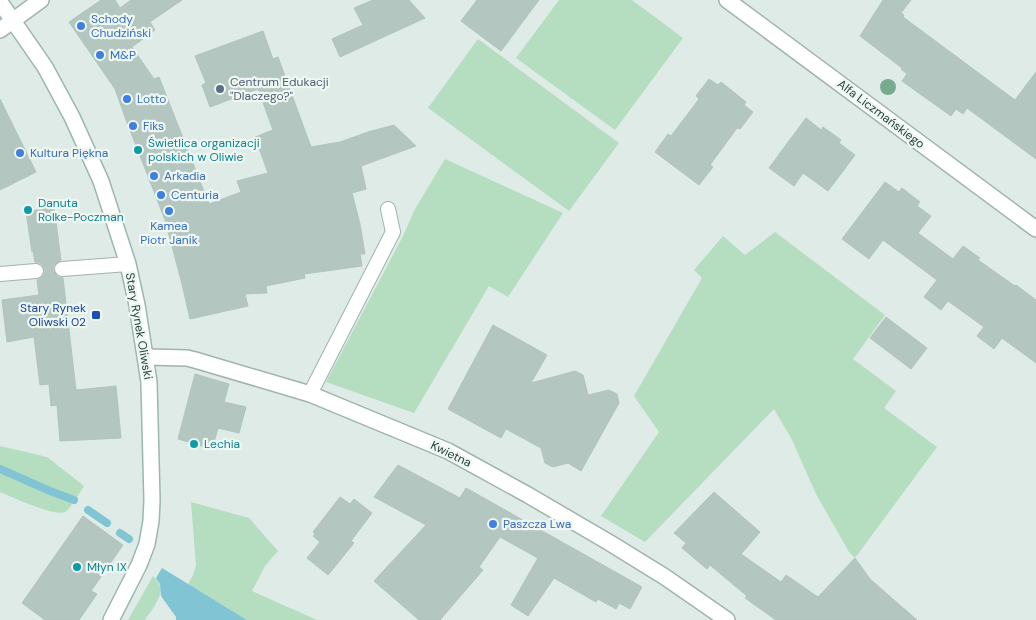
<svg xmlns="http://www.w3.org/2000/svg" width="1036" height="620" viewBox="0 0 1036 620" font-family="'DM Sans',sans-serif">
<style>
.green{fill:#b5dec1}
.water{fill:#81c5d5}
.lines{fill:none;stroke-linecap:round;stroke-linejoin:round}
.stream{stroke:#81c5d5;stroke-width:8}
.building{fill:#b3c6bf;stroke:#b0c5bd}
.service-casing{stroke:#a1b3ad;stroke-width:16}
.minor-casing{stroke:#a1b3ad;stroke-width:18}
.secondary-casing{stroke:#9cb7ae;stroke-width:18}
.service{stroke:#fff;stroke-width:14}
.minor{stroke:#fff;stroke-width:15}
.secondary{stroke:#fff;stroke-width:15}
.tree{fill:#79aa8f}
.shop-dot{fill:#3f7fe0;stroke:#eff7f3;stroke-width:2}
.service-dot{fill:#5c6f8a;stroke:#eff7f3;stroke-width:2}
.culture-dot{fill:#0f9aa8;stroke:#eff7f3;stroke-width:2}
.transit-dot{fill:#1a4fb4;stroke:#eff7f3;stroke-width:2}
.labels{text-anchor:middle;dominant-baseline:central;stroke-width:4.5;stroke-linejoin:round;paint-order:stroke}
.shop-label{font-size:12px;fill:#366cbe;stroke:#eff7f3;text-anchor:start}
.service-label{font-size:12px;fill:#4e5e75;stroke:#eff7f3;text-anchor:start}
.street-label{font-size:12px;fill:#1e3c35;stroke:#eff7f3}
.culture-label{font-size:12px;fill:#0d838f;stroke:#eff7f3;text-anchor:start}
.transit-label{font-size:12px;fill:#164399;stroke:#eff7f3;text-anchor:end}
</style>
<rect width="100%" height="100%" fill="#deebe6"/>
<g class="green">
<path d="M559 0H632L683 38 615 130 516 58Z"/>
<path d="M478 39 619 143 569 211 428 108Z"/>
<path d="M445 159 563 213 508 297 489 286 414 413 326 382 403 236 415 209Z"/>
<path d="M775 232 885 315 853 359 896 391 884 408 937 447 855 558 849 552 816 494 792 440 774 409 645 542 601 516 659 432 634 396 702 278 694 270 723 236 745 255Z"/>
<path d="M0 446 47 457 84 486C80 492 71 508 65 512 55 517 12 497 0 492Z"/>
<path d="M191 502 249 518 278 551 265 566 252 591 317 620H247L188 584 193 575 196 565Z"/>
<path d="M153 576C170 590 154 606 145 620H128Z"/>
</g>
<path class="water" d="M162 568 247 620H176V617L161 596 160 584 156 578Z"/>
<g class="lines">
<g class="stream">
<path d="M0 469 50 491 74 500"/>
<path d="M88 510 107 523"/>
<path d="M120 533 129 539"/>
</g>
</g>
<g class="building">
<path d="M101 0H115L120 8 131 0H182L150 22 155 30 132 47 154 79 159 77 209 204 241 192 237 181 268 173 255 137 273 130 258 89 210 107 202 85 206 83 195 56 263 31 273 59 278 57 311 147 340 142 368 132 394 125 416 146 361 166 366 189 352 193 360 224 365 254H360L362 266 304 274 305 278 266 286 267 293 245 294 248 306 190 319 182 284 165 220 126 120 115 89 69 22Z"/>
<path d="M373 0H409L425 18 340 57 332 39 363 25 354 8Z"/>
<path d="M477 0H539L501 51 461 21Z"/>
<path d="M883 0H911L901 13 904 15 903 17 1015 100 1036 72V159L967 108 963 114 956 109 951 116 902 81 907 74 901 69 902 68 860 36Z"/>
<path d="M709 79 718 85 721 82 746 102 744 105 753 112 740 129 737 128 710 165 713 167 699 185 655 152 668 134 671 136 699 99 696 96Z"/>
<path d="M0 99 36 172 0 190Z"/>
<path d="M806 118 821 130 823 127 841 140 839 143 855 155 828 191 803 173 794 186 769 168Z"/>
<path d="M885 182 899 192 902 188 920 202 917 206 931 216 918 233 953 259 963 246 980 258 978 260 1015 286 1016 285 1036 300V363L1002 338 994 349 977 336 984 327 948 301 941 310 924 297 937 280 883 240 869 259 842 239Z"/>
<path d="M54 207 61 260 58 262 54 265 53 270 55 274 58 277 63 278 76 390 116 386 121 438 60 441 57 405 51 406 49 384 40 385 34 337 7 342 2 300 39 295 37 280 41 278 44 275 45 271 43 266 40 263 35 262 33 251 32 252 26 212Z"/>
<path d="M886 317 927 348 911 369 870 338Z"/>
<path d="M493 325 547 355 531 383 575 371 583 375 588 395 609 390 617 394 619 403 581 471 568 463 553 467 545 463 541 448 506 429 501 438 448 409Z"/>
<path d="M195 374 229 384 224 402 246 407 239 433 218 428 212 449 178 439Z"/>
<path d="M398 465 460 498 466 488 642 587 630 609 619 603 616 609 598 599 596 602 554 578 528 616 511 605 538 558 500 537 479 567 483 570 440 620H419L374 581 426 525 374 497Z"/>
<path d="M714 492 760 532 741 554 781 582 786 575 818 597 855 558 870 579 917 620H776L745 598 747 596 710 565 707 569 682 548 686 543 674 533Z"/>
<path d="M340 497 350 504 354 499 372 513 351 541 354 543 328 575 307 558 320 542 313 536 315 534 313 532Z"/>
<path d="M83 516 123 545 91 591 97 594 79 620H45L22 603Z"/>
</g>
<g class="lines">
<defs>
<g id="service">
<path d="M62 269 128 264"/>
<path d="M0 274 36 271"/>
<path d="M310 394 393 232 388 209"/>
</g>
<g id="minor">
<path d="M727 0 1036 229"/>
<path d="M0 30 41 0"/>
<path d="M146 357 187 358 195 360 310 394 448 451 528 495 610 543 665 577 727 620"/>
</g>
<path id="secondary" d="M0 2 45 67 72 117 101 181 128 264 137 305 149 382 152 501 151 521 147 544 139 565 111 620"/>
</defs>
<use href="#service" class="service-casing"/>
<use href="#minor" class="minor-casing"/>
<use href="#secondary" class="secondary-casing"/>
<use href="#service" class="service"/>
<use href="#minor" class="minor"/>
<use href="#secondary" class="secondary"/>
</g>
<circle class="tree" cx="888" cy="87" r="8"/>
<g class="shop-dot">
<circle cx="81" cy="26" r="5"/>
<circle cx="100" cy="55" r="5"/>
<circle cx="127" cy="99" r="5"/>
<circle cx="133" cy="126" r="5"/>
<circle cx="20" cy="153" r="5"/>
<circle cx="154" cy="176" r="5"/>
<circle cx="161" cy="195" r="5"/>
<circle cx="169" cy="211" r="5"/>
<circle cx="493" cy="524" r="5"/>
</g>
<circle class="service-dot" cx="220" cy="89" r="5"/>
<g class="culture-dot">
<circle cx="138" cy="150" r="5"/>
<circle cx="28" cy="210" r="5"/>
<circle cx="194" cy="444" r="5"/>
<circle cx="77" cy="567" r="5"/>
</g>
<rect class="transit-dot" x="91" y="310" width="10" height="10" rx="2.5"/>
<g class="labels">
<g class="shop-label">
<text x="91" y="19">Schody<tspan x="91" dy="14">Chudziński</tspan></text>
<text x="110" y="55">M&amp;P</text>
<text x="137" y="99">Lotto</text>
<text x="143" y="126">Fiks</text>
<text x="30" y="153">Kultura Piękna</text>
<text x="164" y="176">Arkadia</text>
<text x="171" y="195">Centuria</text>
<text x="169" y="226" text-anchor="middle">Kamea<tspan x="169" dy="14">Piotr Janik</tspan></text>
<text x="503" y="524">Paszcza Lwa</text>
</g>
<g class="service-label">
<text x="230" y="82">Centrum Edukacji<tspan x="230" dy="14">"Dlaczego?"</tspan></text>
</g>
<g class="street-label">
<text transform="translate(881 114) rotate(37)">Alfa Liczmańskiego</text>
<text transform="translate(139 326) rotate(80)">Stary Rynek Oliwski</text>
<text transform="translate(451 454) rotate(26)">Kwietna</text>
</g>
<g class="culture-label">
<text x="148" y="143">Świetlica organizacji<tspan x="148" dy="14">polskich w Oliwie</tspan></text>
<text x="38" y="203">Danuta<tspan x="38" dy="14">Rolke-Poczman</tspan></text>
<text x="204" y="444">Lechia</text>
<text x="87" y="567">Młyn IX</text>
</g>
<g class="transit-label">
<text x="86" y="308">Stary Rynek<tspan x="86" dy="14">Oliwski 02</tspan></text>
</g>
</g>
</svg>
